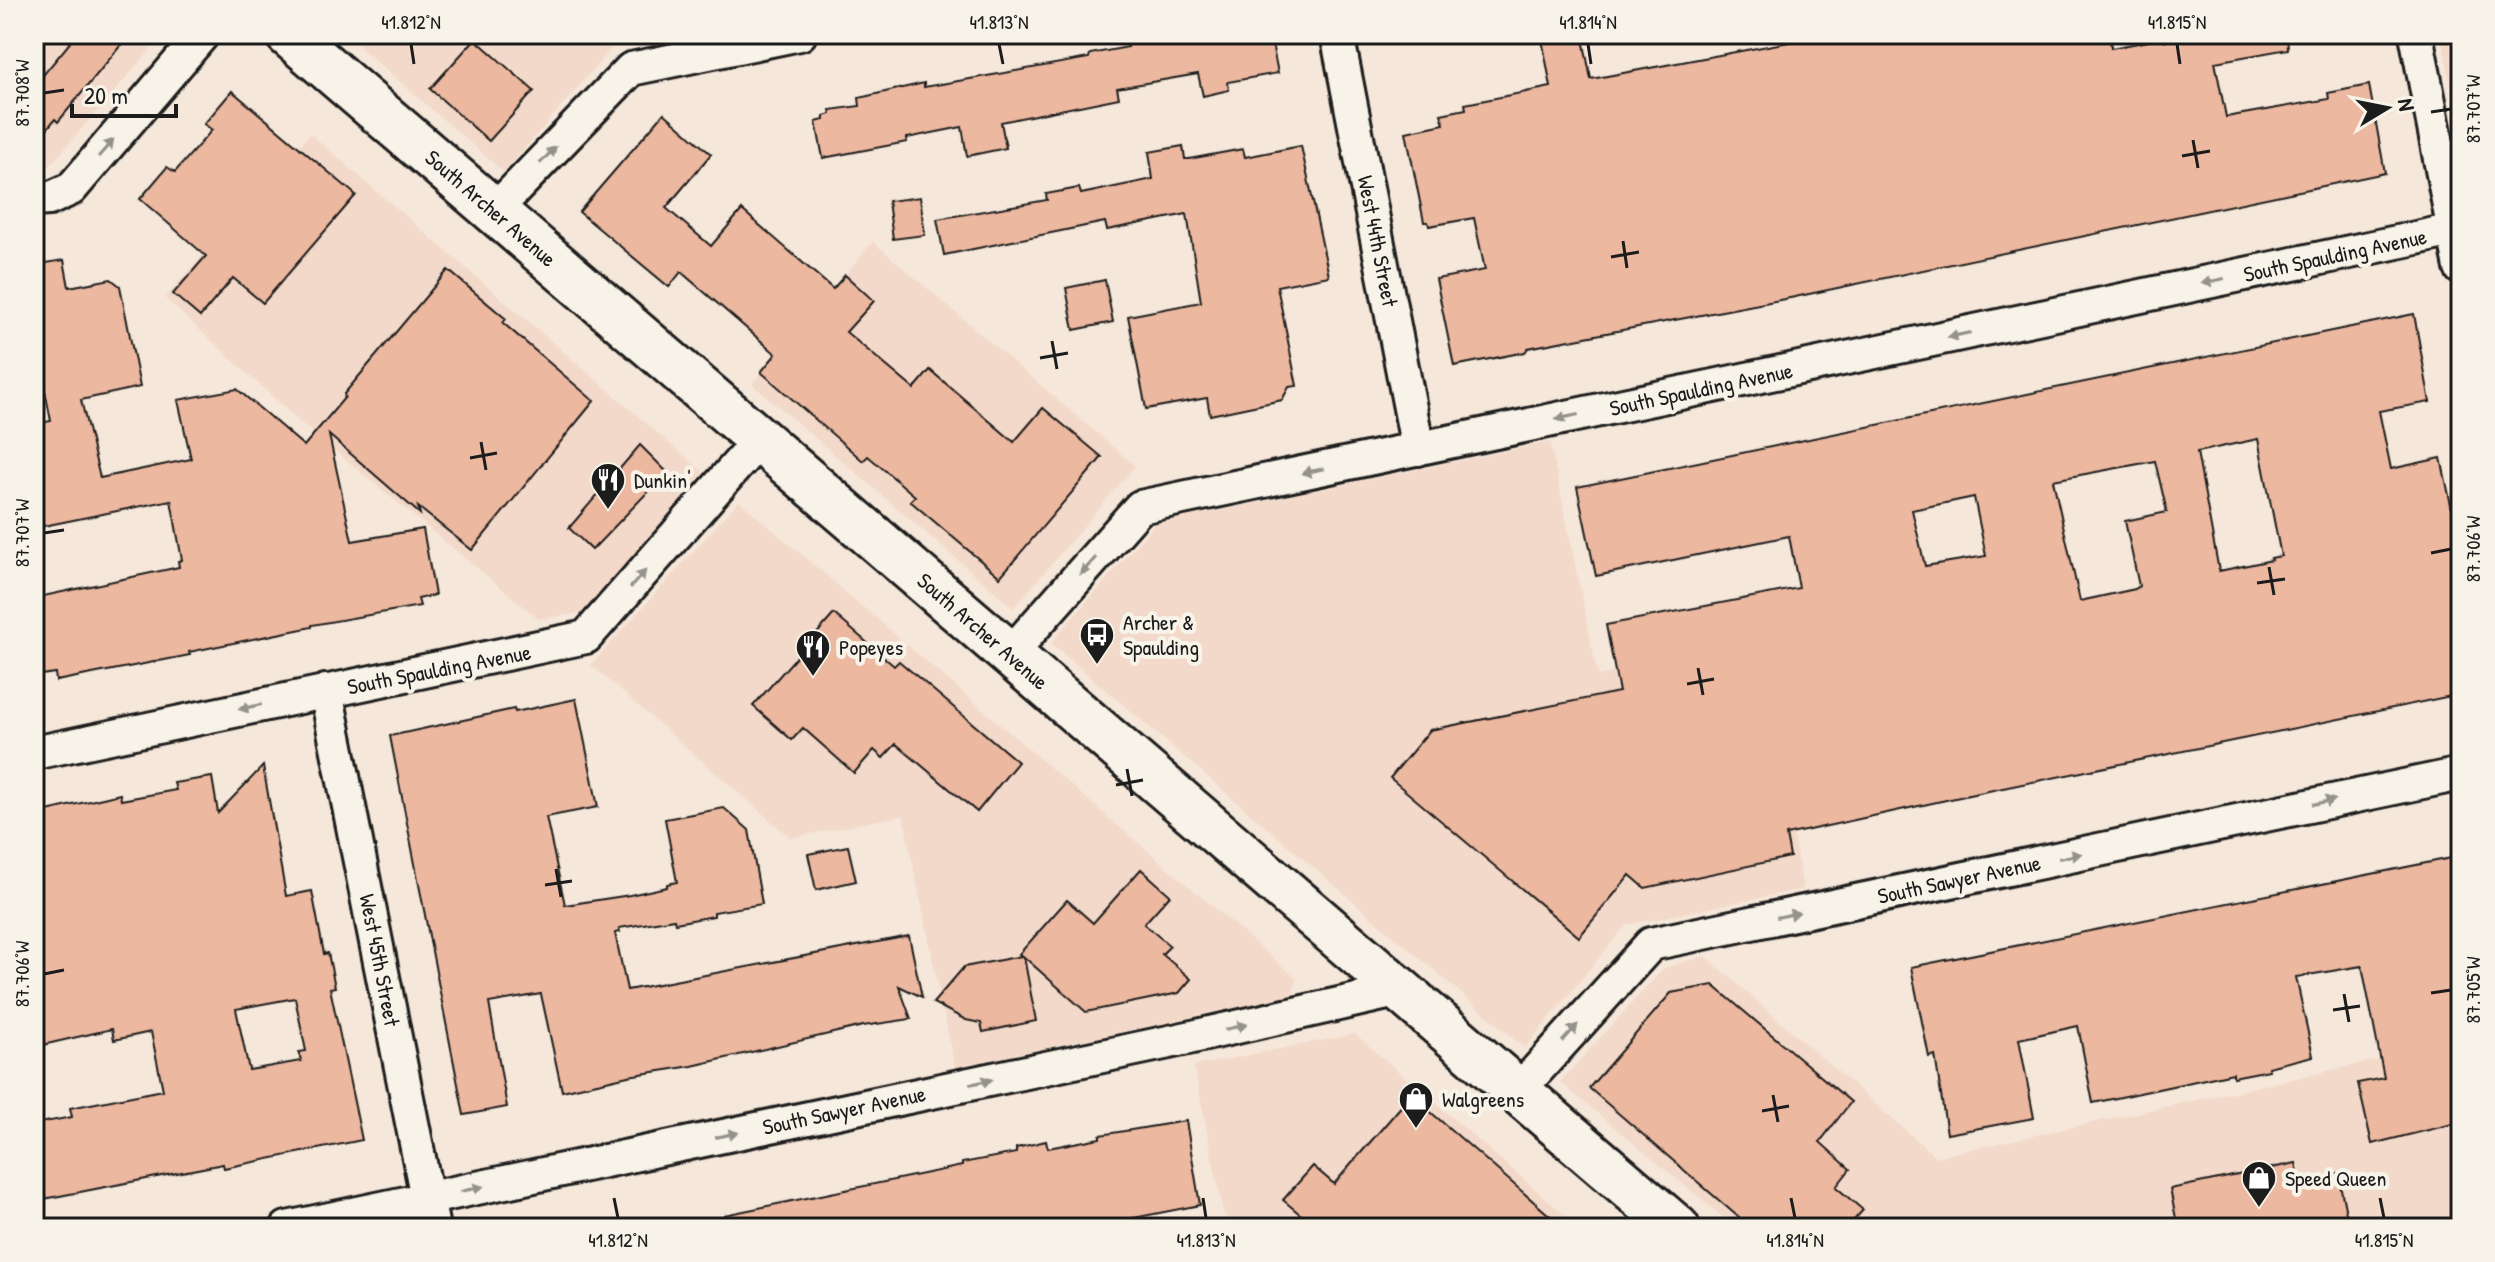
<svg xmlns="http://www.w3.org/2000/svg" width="2495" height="1262" viewBox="0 0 2495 1262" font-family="'Patrick Hand',sans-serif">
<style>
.built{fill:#f3d9c9}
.building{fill:#edb8a0;stroke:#1c1c1c;stroke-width:2;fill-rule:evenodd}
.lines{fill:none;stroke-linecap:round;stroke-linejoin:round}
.street-casing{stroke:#1c1c1c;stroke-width:38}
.secondary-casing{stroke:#1c1c1c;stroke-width:50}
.street{stroke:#f7f3e8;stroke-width:32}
.secondary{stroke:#f7f3e8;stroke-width:44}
.oneway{fill:#94928c}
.ticks{fill:none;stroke:#1c1c1c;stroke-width:3}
.labels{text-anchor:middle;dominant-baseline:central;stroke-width:8;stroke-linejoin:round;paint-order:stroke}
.street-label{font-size:22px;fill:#1c1c1c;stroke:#f7f3e8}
.poi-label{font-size:22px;fill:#1c1c1c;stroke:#f7f3e8;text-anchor:start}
.neatline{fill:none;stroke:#1c1c1c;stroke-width:3}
.ticks-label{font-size:20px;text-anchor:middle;fill:#1c1c1c}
</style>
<rect width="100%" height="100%" fill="#f5e7da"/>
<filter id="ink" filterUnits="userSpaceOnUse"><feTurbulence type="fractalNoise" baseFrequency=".0125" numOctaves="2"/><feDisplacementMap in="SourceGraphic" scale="16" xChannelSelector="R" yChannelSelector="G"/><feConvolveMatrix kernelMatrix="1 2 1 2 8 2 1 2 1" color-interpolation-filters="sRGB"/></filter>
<g filter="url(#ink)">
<g class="built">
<path d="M34 34H164L45 171 34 173Z"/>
<path d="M345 34H624L504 172Z"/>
<path d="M2441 34H2461V139Z"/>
<path d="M310 134 703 472 587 612 539 619 300 422 165 298Z"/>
<path d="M873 242 1135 466 1014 608 752 384Z"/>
<path d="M1550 442 1598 676 1757 645 1803 889 1626 925 1525 1048 1051 643 1155 524Z"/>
<path d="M739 501 1297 979 1291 996 955 1067 903 815 791 838 591 665Z"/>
<path d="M1705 956 1936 1157 2461 1042V1228H1736L1560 1082 1664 968Z"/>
<path d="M1355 1034 1580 1228H1239L1224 1215 1194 1066Z"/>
</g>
<g class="building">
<path d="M77 34H130L58 122 55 119 34 145V86Z"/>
<path d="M1185 34H1270L1278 73 1228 82 1229 90 1203 96 1198 74 1117 88 1119 98 1001 122 1006 148 967 156 962 127 907 138V142L823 158 816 122 824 120V116L831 114 830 110 860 106 859 98 924 83V87L1089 58 1090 54 1128 47 1127 44Z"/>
<path d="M1541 34H1582L1591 79 1832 34H2110L2111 48 2165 38V41L2206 34H2287L2288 49 2215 62 2226 117 2329 99 2328 93 2369 85 2385 173 1790 298 1528 348 1525 352 1454 366 1436 279 1485 270 1474 218 1429 226 1428 222H1424L1406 132 1444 124 1441 114 1466 109 1465 104 1551 87Z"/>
<path d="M475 39 534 91 489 141 430 89Z"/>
<path d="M232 91 356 195 263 303 233 278 200 317 173 294 206 256 140 199 167 167 175 172 212 130 204 124Z"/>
<path d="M664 113 711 154 666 208 711 246 742 210 833 289 845 275 874 301 846 332 914 389 930 370 1014 442 1043 408 1102 457 1000 577 910 501 915 496 868 456 863 461 761 372 776 354 681 272 669 287 579 212Z"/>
<path d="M1183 146 1185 159H1189L1243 149 1245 157 1301 146 1329 276 1277 286 1297 386 1289 387 1282 400 1210 415 1207 398 1146 409 1128 316 1201 302 1187 214 1107 230 1105 222 944 255 937 219 1047 200 1046 194 1079 188 1081 194 1153 179 1149 152Z"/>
<path d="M920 197 925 235 893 239 888 201Z"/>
<path d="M64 260 69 287 111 279 120 286 140 387 81 400 100 478 191 459 178 400 237 389 304 446 345 397 344 394 448 270 506 319 503 323 594 401 472 550 418 507 420 514 329 435 352 541 423 529 435 595 418 599 420 606 312 625V627L189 652 190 655 56 681 55 673 34 676V598L179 567 178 561 182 560 171 500 34 528V424L51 421 34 335V265Z"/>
<path d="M1105 280 1113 322 1074 330 1066 288Z"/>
<path d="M2414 314 2430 402 2379 411 2391 469 2441 458 2461 552V694L1969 795 1786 835 1790 857 1645 888 1630 875 1579 937 1390 778 1430 730 1619 692 1606 625 1799 588 1789 536 1596 576 1577 487ZM2258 439 2281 556 2271 558 2272 560 2219 571 2197 452ZM2155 461 2167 512 2125 521 2139 586 2135 589 2080 601 2053 480ZM1974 497 1986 556 1925 566 1912 510Z"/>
<path d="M640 445 667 472 592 550 569 528Z"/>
<path d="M834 614 894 666 899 661 1018 762 977 812 896 744 883 758 874 750 854 773 803 728 792 740 753 706Z"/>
<path d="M576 699 598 807 546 817 565 905 630 895 667 887V884L677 882 665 819 724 808 749 830 762 904 714 912V916L675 923 674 919 619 928 620 932 615 933 627 990 909 936 922 997 899 986 911 1019 863 1026 692 1066 628 1076 562 1091 541 994 489 1003 507 1107 464 1115 390 736 514 709 515 712Z"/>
<path d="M263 766 286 896 312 891 324 954 328 953 335 987 330 988 362 1140 224 1168 223 1164 34 1201V1124L72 1117 70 1108 163 1090 151 1032 114 1040 112 1029 34 1047V814L120 794 121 800 176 790 174 783 212 777 218 813ZM295 998 306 1051 299 1052 301 1061 249 1070 236 1009Z"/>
<path d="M848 846 856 881 816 890 808 854Z"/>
<path d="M2461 856V1122L2372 1144 2358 1083 2384 1078 2362 966 2296 977 2313 1056 2268 1067 2269 1070 2233 1077V1073L2093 1103 2078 1026 2019 1039 2034 1118 1947 1134 1935 1055 1929 1057 1911 967Z"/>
<path d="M1141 869 1170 895 1144 924 1170 946 1162 954 1191 979 1179 993 1086 1012 1024 957 1036 1021 983 1032 981 1023 966 1020 933 1003 964 967 1022 956 1019 954 1067 900 1093 923Z"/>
<path d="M1713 985 1851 1102 1820 1142 1850 1169 1836 1187 1863 1210 1847 1228H1751L1589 1088 1671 993Z"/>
<path d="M1411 1095 1564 1228H1306L1307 1220 1283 1200 1313 1166 1334 1184Z"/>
<path d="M1186 1121 1200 1205 1083 1228H726L724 1215 962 1166V1163L1016 1153V1148L1046 1141 1048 1148 1100 1138V1135Z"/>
<path d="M2296 1163 2300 1182 2338 1174 2349 1228H2178L2170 1189Z"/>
</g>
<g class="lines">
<defs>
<g id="street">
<path d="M1337 34 1418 449"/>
<path d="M2416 34 2461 268"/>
<path d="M34 200 49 199 71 189 203 34"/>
<path d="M494 211 631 69 800 34"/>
<path d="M1010 654 1140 507 2454 230"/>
<path d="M326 691 433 1228"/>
<path d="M34 753 586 637 760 439"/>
<path d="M1518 1091 1651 944 2461 774"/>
<path d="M287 1228 1188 1038 1401 990"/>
</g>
<path id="secondary" d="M288 34 1677 1228"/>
</defs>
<use href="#street" class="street-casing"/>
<use href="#secondary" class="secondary-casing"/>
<use href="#street" class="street"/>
<use href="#secondary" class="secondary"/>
</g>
<defs><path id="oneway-solid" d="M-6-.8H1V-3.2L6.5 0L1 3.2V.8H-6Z" transform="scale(2)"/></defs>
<g class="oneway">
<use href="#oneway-solid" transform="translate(106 148) rotate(-49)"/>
<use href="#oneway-solid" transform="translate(548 155) rotate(-46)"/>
<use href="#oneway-solid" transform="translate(2213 281) rotate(168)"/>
<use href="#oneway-solid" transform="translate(1959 335) rotate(168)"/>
<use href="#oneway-solid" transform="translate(1567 417) rotate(168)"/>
<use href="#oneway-solid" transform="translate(1313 471) rotate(168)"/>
<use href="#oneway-solid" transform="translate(1088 566) rotate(132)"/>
<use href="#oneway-solid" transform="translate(638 579) rotate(-49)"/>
<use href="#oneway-solid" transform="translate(250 707) rotate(168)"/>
<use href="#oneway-solid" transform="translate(2324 802) rotate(-12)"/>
<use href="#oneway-solid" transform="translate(2070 856) rotate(-12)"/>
<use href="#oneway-solid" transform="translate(1788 915) rotate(-12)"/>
<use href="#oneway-solid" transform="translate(1236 1027) rotate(-13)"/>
<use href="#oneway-solid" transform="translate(1570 1033) rotate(-48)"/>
<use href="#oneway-solid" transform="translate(981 1082) rotate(-12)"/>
<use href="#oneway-solid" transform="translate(727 1135) rotate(-12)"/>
<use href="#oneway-solid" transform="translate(472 1189) rotate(-12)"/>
</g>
</g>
<path class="ticks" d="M411 44 414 64M999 44 1003 64M1588 44 1591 64M2177 44 2180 64M44 93 64 90M2431 112 2451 109M2193 140 2198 168M2182 156 2210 151M1623 241 1627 268M1611 257 1639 252M1052 341 1057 369M1040 358 1068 353M481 442 486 470M470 458 497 453M44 533 64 530M2431 553 2451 549M2269 567 2274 595M2257 583 2285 579M1698 668 1703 695M1687 684 1714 679M1127 769 1132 796M1116 785 1143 780M556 869 561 897M545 885 572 881M44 974 64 970M2431 993 2451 990M2344 994 2349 1022M2333 1010 2360 1006M1773 1095 1778 1122M1762 1111 1789 1106M614 1198 618 1218M1203 1198 1206 1218M1791 1198 1795 1218M2380 1198 2384 1218"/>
<defs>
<symbol id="restaurant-pin" viewBox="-11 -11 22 30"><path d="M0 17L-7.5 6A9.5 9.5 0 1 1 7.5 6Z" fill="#1c1c1c" stroke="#f7f3e8"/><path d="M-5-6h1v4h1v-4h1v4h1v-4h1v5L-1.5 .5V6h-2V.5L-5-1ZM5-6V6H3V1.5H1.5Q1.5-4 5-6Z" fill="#fff"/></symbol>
<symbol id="bus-pin" viewBox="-11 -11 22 30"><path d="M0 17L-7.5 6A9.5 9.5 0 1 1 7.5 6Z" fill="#1c1c1c" stroke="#f7f3e8"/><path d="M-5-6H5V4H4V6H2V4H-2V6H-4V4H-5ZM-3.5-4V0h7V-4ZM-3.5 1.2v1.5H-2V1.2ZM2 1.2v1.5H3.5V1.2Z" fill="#fff"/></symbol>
<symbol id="shop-pin" viewBox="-11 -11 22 30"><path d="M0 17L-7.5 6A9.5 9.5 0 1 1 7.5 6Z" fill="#1c1c1c" stroke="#f7f3e8"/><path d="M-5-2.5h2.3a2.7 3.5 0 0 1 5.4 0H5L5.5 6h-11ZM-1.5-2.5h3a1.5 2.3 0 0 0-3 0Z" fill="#fff"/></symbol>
</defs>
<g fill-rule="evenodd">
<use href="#restaurant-pin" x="588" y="460" width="40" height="54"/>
<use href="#bus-pin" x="1077" y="615" width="40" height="54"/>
<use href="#restaurant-pin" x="793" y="627" width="40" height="54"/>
<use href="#shop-pin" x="1396" y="1079" width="40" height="54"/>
<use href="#shop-pin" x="2239" y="1158" width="40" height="54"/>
</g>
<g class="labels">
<g class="street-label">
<text transform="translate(491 208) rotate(41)">South Archer Avenue</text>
<text transform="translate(1378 241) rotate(79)">West 44th Street</text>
<text transform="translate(2335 255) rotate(-12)">South Spaulding Avenue</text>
<text transform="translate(1701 389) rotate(-12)">South Spaulding Avenue</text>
<text transform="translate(983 631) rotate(41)">South Archer Avenue</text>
<text transform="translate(439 669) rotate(-11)">South Spaulding Avenue</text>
<text transform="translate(1959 879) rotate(-12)">South Sawyer Avenue</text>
<text transform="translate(380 960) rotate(79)">West 45th Street</text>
<text transform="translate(844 1110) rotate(-12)">South Sawyer Avenue</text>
</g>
<g class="poi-label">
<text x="634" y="480">Dunkin'</text>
<text x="1123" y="622">Archer &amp;<tspan x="1123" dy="25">Spaulding</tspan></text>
<text x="839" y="647">Popeyes</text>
<text x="1442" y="1099">Walgreens</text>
<text x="2285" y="1178">Speed Queen</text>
</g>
</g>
<rect width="2495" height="1262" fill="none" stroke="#f7f3e8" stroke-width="88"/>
<g transform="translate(2387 108) rotate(80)" stroke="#f7f3e8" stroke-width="6" paint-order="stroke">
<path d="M0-6L14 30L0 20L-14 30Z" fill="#1c1c1c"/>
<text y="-12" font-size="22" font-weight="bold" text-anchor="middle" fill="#1c1c1c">N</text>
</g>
<path d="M72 104v12h104v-12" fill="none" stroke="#1c1c1c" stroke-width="4"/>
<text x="84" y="104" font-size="24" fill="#1c1c1c" stroke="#f7f3e8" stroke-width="6" paint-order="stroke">20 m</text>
<rect x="44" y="44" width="2407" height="1174" class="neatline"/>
<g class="ticks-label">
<text x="411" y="29">41.812°N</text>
<text x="999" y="29">41.813°N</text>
<text x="1588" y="29">41.814°N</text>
<text x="2177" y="29">41.815°N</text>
<text transform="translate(22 93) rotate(-90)" y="7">87.708°W</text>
<text transform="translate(2473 109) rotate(-90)" y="7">87.707°W</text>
<text transform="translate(22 533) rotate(-90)" y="7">87.707°W</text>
<text transform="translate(2473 549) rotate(-90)" y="7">87.706°W</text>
<text transform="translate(22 974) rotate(-90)" y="7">87.706°W</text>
<text transform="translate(2473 990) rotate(-90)" y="7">87.705°W</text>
<text x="618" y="1247">41.812°N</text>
<text x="1206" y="1247">41.813°N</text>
<text x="1795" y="1247">41.814°N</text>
<text x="2384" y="1247">41.815°N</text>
</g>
</svg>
